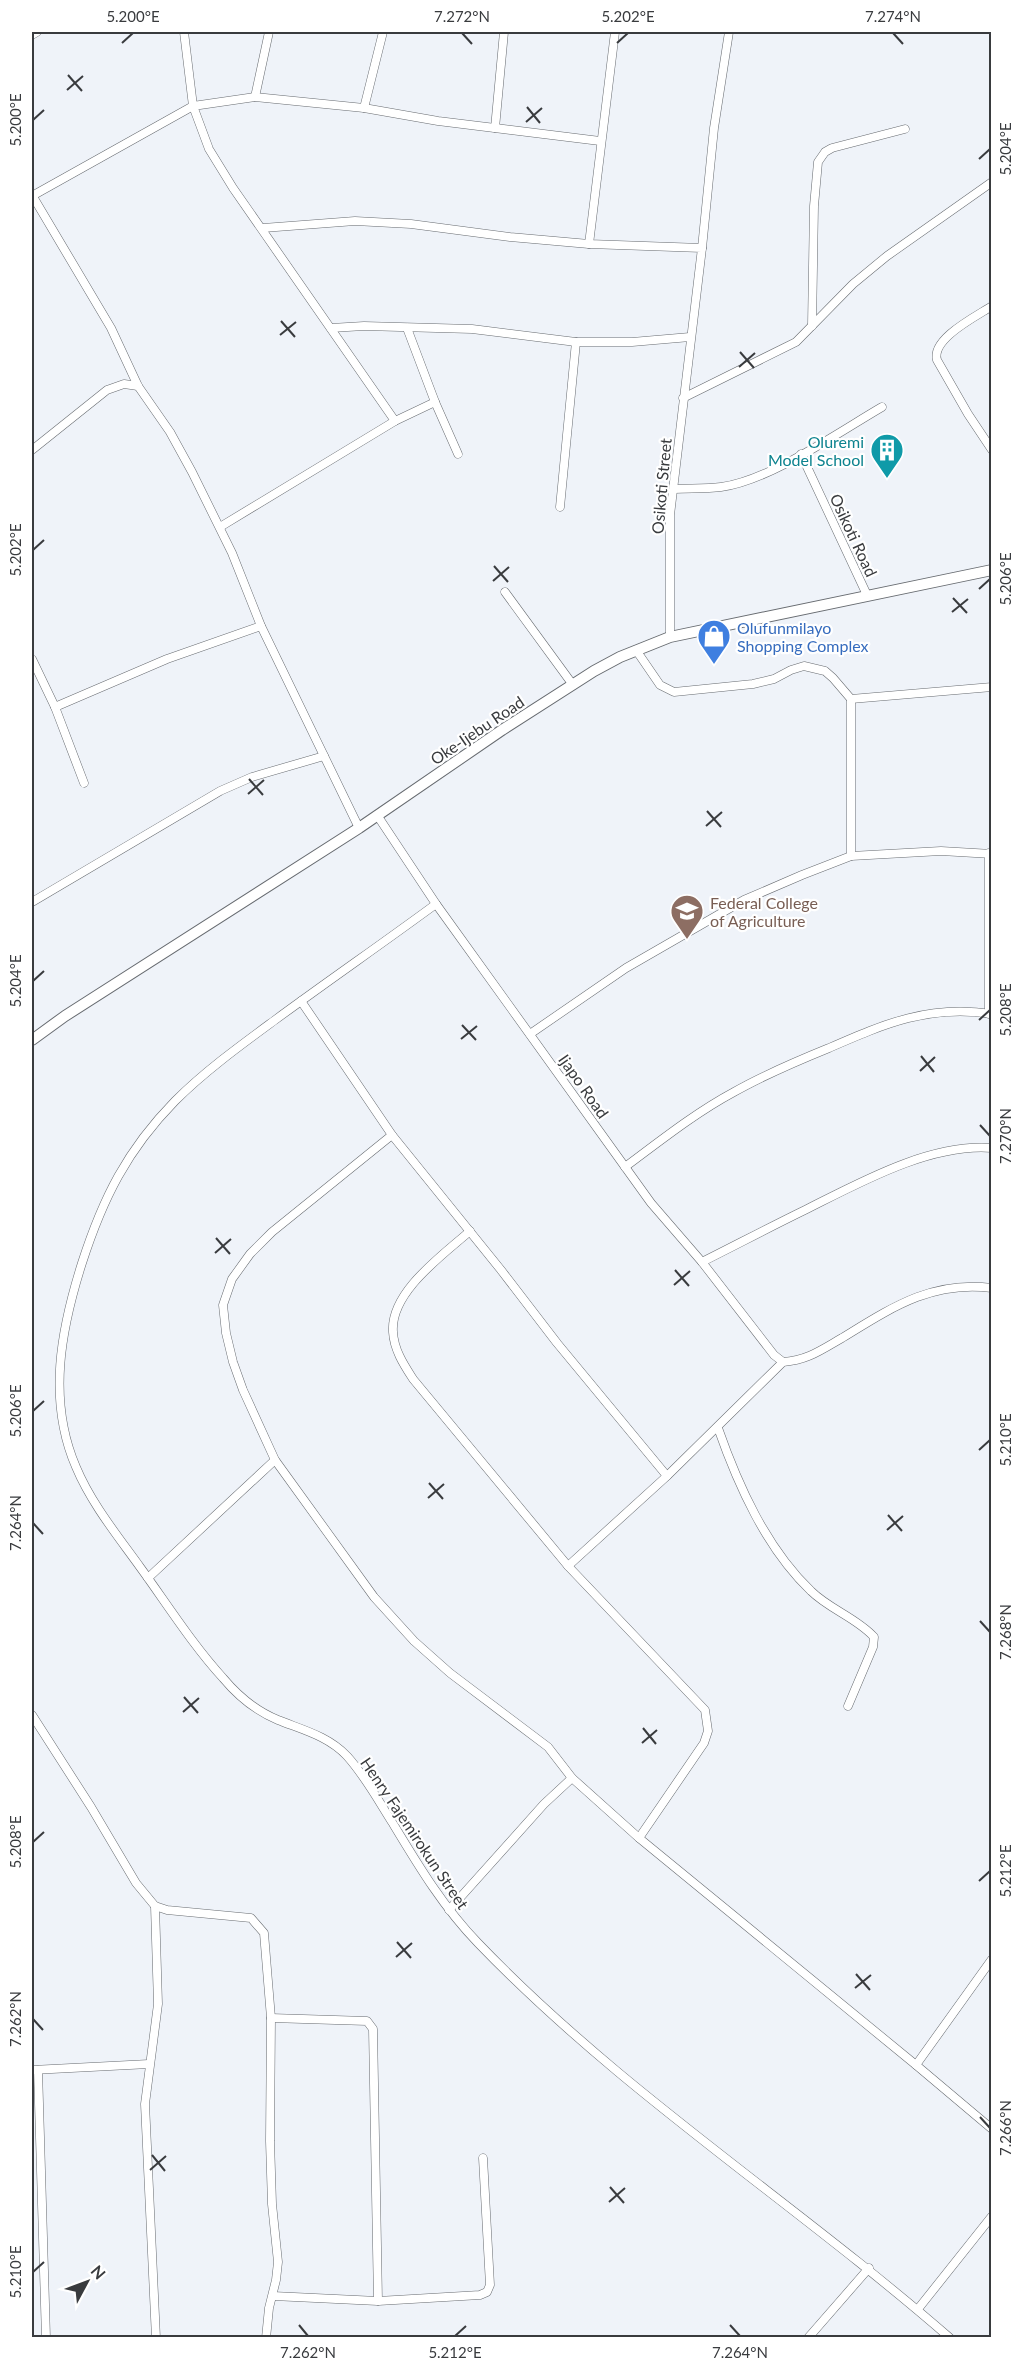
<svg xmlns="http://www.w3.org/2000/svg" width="1023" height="2369" viewBox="0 0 1023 2369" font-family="Lato,sans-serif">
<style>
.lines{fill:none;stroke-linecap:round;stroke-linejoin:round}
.street-casing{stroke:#676b70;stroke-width:9}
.secondary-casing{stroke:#676b70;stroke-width:12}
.street{stroke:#fff;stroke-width:8}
.secondary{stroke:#fff;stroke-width:10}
.ticks{fill:none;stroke:#393b3e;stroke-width:2}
.labels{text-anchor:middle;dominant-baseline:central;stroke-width:4.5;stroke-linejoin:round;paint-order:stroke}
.culture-label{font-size:16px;fill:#0d838f;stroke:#fff;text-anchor:end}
.street-label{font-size:16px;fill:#393b3e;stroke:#fff}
.shop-label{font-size:16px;fill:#366cbe;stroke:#fff;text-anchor:start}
.education-label{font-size:16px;fill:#785e54;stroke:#fff;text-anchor:start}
.neatline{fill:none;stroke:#393b3e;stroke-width:2}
.ticks-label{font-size:15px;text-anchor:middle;fill:#393b3e}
</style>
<rect width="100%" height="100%" fill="#eff3f9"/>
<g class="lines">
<defs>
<g id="street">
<path d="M184 32 193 106 209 149 233 188 395 421"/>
<path d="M32 35 37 32"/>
<path d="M255 97 269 32"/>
<path d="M364 108 383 32"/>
<path d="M495 128 504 32"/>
<path d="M32 195 111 328 138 386 170 432 192 472 232 553 261 626 359 828"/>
<path d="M32 196 193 106 255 97 364 108 438 121 600 141"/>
<path d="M263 228 355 221 411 224 510 237 589 244 702 248 670 515V637"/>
<path d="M589 244 615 32"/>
<path d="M702 248 714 128 729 32"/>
<path d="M992 306C975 317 931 339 937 360L968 414 992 450"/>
<path d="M812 326 814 206 818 162 825 152 832 148 905 129"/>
<path d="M331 328 364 326 472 329 576 342H632L690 337"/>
<path d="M407 328 435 402 458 454"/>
<path d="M683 398 796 342 853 284 887 256 992 182"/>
<path d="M32 450 107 390 124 384 138 386"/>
<path d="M801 454 867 595"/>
<path d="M674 489C689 488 705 489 721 487 769 481 839 432 882 407"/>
<path d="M560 507 576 342"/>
<path d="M220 527 395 421 435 402"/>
<path d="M505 592 573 685"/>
<path d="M636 650 660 685 674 692 753 684 774 679 791 670 804 666 825 671 833 678 851 699V856"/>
<path d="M32 659 55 707"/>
<path d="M851 699 992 687"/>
<path d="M84 783 55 707 167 659 261 626"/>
<path d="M377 815 436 904 651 1203 702 1262 774 1355 783 1362"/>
<path d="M989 853V1014"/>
<path d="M32 902 220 791 252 777 324 756"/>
<path d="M436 904C383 943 328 981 275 1020 241 1045 205 1071 175 1101 127 1150 103 1198 82 1263 61 1329 47 1400 76 1467 91 1503 117 1535 140 1567 167 1604 192 1644 223 1678 238 1696 256 1711 278 1720 303 1730 328 1736 347 1756 365 1776 378 1800 392 1822 418 1865 443 1907 478 1943 620 2091 795 2203 950 2338"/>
<path d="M301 1001 392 1135 501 1270 557 1343 667 1476 568 1566"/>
<path d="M530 1034 626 968 744 900 802 875 851 856 941 851 992 854"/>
<path d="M392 1135 272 1232 250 1254 232 1279 223 1305 226 1333 233 1362 243 1390 275 1460 374 1597 414 1641 450 1673 548 1747 572 1778"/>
<path d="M625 1167C660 1141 695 1113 734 1092 764 1075 797 1061 829 1048 884 1024 930 1004 992 1014"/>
<path d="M470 1231C443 1255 390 1292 393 1332 394 1350 404 1365 413 1379L568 1566 705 1710 708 1731 704 1743 639 1838"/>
<path d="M702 1262C736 1245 770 1227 805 1210 859 1183 930 1143 992 1148"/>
<path d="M718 1428C738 1485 766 1548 811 1591 829 1609 857 1618 874 1637L873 1647 848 1706"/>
<path d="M667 1476 783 1362C808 1360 821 1350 842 1338 891 1308 932 1280 992 1288"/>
<path d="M148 1578 275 1460"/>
<path d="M32 1715 91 1807 136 1883 155 1906 167 1910 251 1918 264 1933 271 2018 270 2141 272 2204 278 2262 276 2280 269 2308 266 2338"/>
<path d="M155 1906 158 2004 145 2104 156 2338"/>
<path d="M449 1910 544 1804 572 1778 639 1838 916 2065"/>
<path d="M992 1959 916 2065 992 2129"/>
<path d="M271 2018 367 2021 373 2029 378 2301 273 2296"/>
<path d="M32 2070 149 2064"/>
<path d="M38 2070 46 2338"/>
<path d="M378 2301 480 2295 487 2292 490 2285 483 2158"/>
<path d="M918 2309 992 2216"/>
<path d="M808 2338 869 2268"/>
</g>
<path id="secondary" d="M32 1040 65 1016 359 828 502 730 594 671 620 657 670 637 992 570"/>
</defs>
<use href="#street" class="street-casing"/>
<use href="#secondary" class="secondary-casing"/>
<use href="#street" class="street"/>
<use href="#secondary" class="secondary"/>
</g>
<path class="ticks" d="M462 33 472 44M893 33 903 44M122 43 133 33M617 43 628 33M68 75 82 91M67 90 83 76M527 107 540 123M33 120 44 110M526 122 542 108M979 159 990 149M281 321 295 337M280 335 296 322M740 352 754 368M739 367 755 353M33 550 44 540M494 566 508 582M493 581 509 567M979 589 990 579M953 598 967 613M952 612 968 599M249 779 263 795M248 794 264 780M707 811 721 827M706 826 722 812M33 981 44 971M979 1020 990 1010M462 1025 476 1040M461 1039 477 1026M921 1056 934 1072M920 1071 935 1057M980 1125 990 1136M216 1238 230 1254M215 1253 231 1239M675 1270 689 1286M674 1285 690 1271M33 1411 44 1401M979 1450 990 1440M429 1483 443 1499M428 1498 444 1484M888 1515 902 1531M33 1523 43 1534M887 1530 903 1516M980 1621 990 1632M184 1697 198 1713M183 1712 199 1698M643 1728 656 1744M642 1743 657 1730M33 1842 44 1832M979 1881 990 1871M397 1942 411 1958M396 1957 412 1943M856 1974 870 1990M855 1988 871 1975M33 2019 43 2030M980 2117 990 2128M152 2155 165 2171M150 2170 166 2156M610 2187 624 2203M609 2202 625 2188M33 2272 44 2262M299 2325 308 2336M730 2325 740 2336M455 2336 466 2326"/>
<defs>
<symbol id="building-pin" viewBox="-11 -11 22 30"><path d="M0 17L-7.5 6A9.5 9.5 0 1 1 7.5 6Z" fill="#0f9aa8" stroke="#fff"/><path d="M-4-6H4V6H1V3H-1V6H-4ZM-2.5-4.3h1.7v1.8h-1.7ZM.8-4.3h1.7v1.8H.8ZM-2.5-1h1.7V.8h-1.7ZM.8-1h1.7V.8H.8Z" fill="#fff"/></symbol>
<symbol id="shop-pin" viewBox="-11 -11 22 30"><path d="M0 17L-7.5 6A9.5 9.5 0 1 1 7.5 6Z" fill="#3f7fe0" stroke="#fff"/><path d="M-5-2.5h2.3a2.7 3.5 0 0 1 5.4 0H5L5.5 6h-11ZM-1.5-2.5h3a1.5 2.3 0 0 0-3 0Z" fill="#fff"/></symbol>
<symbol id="school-pin" viewBox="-11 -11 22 30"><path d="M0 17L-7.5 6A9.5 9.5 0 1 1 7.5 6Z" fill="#8d6e63" stroke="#fff"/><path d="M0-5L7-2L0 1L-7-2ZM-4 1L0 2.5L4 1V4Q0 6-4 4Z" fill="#fff"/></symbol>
</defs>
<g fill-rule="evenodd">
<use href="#building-pin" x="868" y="431" width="38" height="52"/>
<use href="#shop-pin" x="695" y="617" width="38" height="52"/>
<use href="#school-pin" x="668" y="892" width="38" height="52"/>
</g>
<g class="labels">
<g class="culture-label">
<text x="864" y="441">Oluremi<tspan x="864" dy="18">Model School</tspan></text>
</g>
<g class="street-label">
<text transform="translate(661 486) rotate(-85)">Osikoti Street</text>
<text transform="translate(854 535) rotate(65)">Osikoti Road</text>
<text transform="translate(477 730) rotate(-34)">Oke-Ijebu Road</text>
<text transform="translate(584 1086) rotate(55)">Ijapo Road</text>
<text transform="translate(415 1833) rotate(56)">Henry Fajemirokun Street</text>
</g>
<g class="shop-label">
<text x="737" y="627">Olufunmilayo<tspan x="737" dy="18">Shopping Complex</tspan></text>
</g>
<g class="education-label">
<text x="710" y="902">Federal College<tspan x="710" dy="18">of Agriculture</tspan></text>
</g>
</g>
<rect width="1023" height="2369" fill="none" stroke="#ffffff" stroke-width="66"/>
<g transform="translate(87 2282) rotate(49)" stroke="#ffffff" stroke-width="4.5" paint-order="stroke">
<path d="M0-4.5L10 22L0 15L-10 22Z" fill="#393b3e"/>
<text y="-9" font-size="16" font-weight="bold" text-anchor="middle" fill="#393b3e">N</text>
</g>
<rect x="33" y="33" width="957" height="2303" class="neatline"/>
<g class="ticks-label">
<text x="133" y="22">5.200°E</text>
<text x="462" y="22">7.272°N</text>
<text x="628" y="22">5.202°E</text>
<text x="893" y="22">7.274°N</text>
<text transform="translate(16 120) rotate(-90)" y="5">5.200°E</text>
<text transform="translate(1006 149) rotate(-90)" y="5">5.204°E</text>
<text transform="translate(16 550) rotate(-90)" y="5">5.202°E</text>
<text transform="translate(1006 579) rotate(-90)" y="5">5.206°E</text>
<text transform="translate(16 981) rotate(-90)" y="5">5.204°E</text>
<text transform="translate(1006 1010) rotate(-90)" y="5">5.208°E</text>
<text transform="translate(1006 1136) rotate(-90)" y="5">7.270°N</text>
<text transform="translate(16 1411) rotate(-90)" y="5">5.206°E</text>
<text transform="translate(1006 1440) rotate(-90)" y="5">5.210°E</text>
<text transform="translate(16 1523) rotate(-90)" y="5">7.264°N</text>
<text transform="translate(1006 1632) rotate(-90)" y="5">7.268°N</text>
<text transform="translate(16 1842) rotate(-90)" y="5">5.208°E</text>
<text transform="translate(1006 1871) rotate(-90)" y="5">5.212°E</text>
<text transform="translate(16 2019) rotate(-90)" y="5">7.262°N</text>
<text transform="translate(1006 2128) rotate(-90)" y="5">7.266°N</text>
<text transform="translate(16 2272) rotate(-90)" y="5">5.210°E</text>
<text x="308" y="2358">7.262°N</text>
<text x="455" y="2358">5.212°E</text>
<text x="740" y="2358">7.264°N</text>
</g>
</svg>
